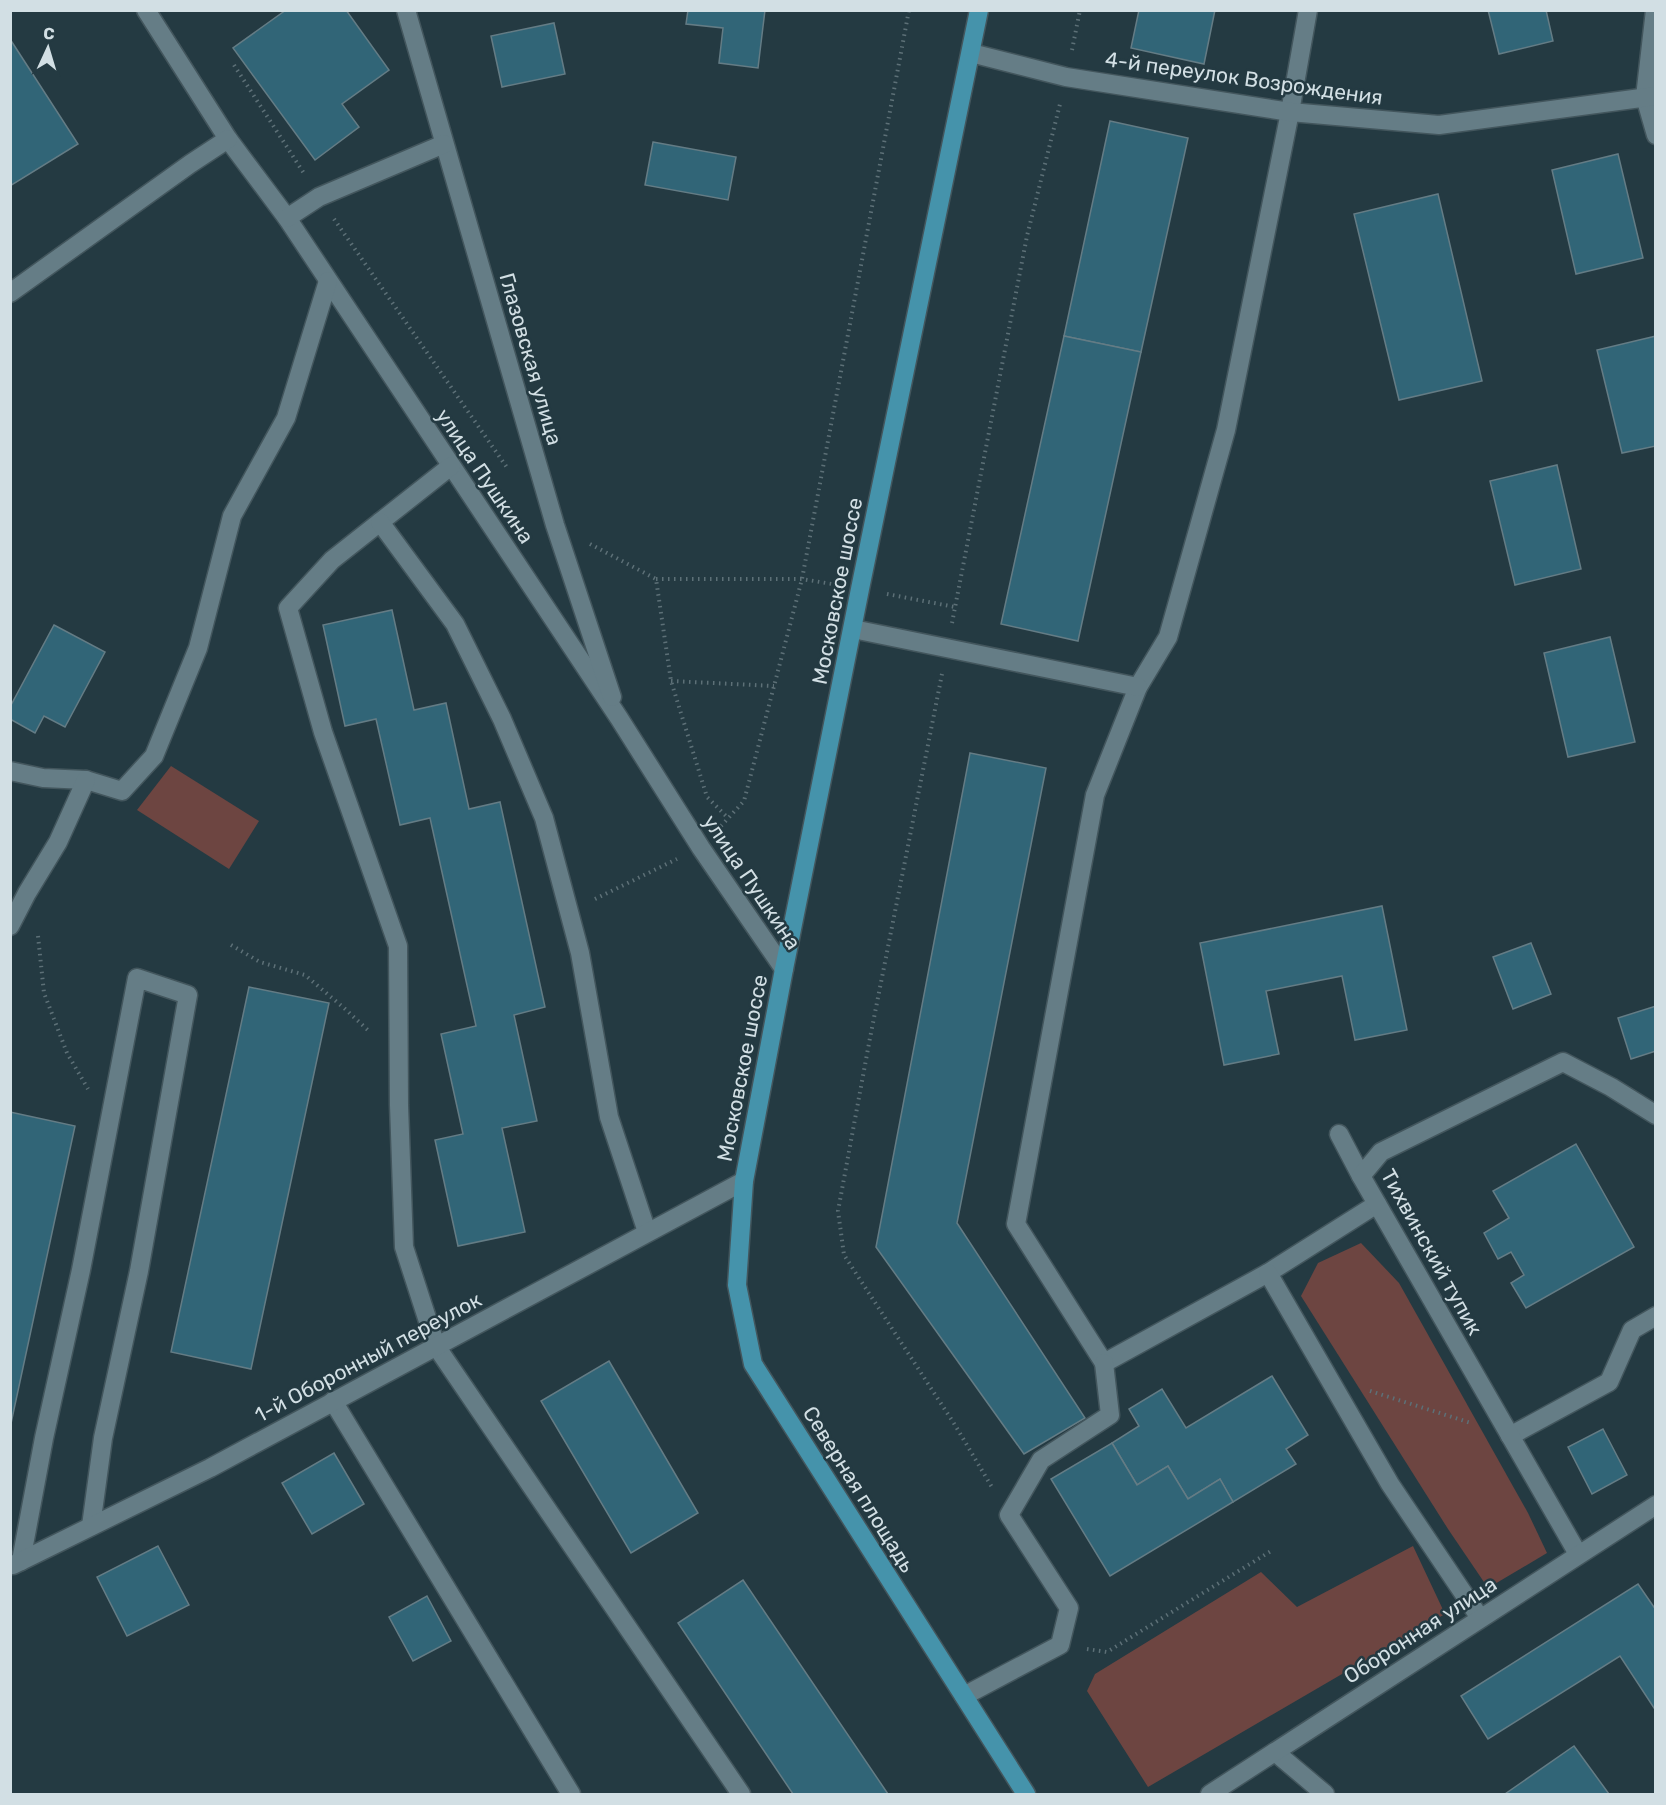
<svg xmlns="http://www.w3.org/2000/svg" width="1666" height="1805" viewBox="0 0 1666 1805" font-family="Rubik,sans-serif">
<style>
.green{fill:#6d4541}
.building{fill:#316577;stroke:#647c85;stroke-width:1.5}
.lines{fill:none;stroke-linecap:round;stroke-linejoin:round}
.minor-casing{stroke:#43565d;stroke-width:21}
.major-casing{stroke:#43565d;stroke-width:21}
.path{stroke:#5d7077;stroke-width:4;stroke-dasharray:1.5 4.5;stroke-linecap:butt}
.minor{stroke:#657d86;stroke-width:18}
.major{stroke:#4593ab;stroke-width:18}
.labels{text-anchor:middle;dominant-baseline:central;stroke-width:5;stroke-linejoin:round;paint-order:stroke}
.street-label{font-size:21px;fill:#d2dfe4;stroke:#243a42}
</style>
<rect width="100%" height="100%" fill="#243a42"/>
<g class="green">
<path d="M171 766 259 821 229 869 137 810Z"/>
<path d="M1361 1243 1399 1283 1528 1513 1547 1553 1488 1588 1448 1529 1301 1296 1318 1263Z"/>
<path d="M1413 1546 1445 1614 1148 1787 1087 1691 1095 1674 1261 1572 1297 1607Z"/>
</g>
<g class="building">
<path d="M286 10H346L389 70 342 104 359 127 315 160 233 48Z"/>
<path d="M688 10H765L758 68 719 63 723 28 686 24Z"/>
<path d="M1139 10H1215L1204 64 1131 48Z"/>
<path d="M1488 10H1546L1553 41 1499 54Z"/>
<path d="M554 23 565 74 502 87 491 36Z"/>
<path d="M10 39 78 144 10 186Z"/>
<path d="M1110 121 1188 138 1141 352 1064 336Z"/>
<path d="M653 142 736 157 728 200 645 185Z"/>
<path d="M1618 154 1643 258 1576 274 1552 170Z"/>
<path d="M1438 194 1482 381 1399 400 1354 214Z"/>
<path d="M1064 336 1141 352 1078 641 1001 624Z"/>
<path d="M1656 336V446L1622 453 1597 350Z"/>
<path d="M1557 465 1581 569 1515 585 1490 481Z"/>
<path d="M392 610 414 710 446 703 469 809 500 802 545 1007 514 1015 537 1121 502 1128 525 1232 458 1246 435 1140 463 1134 441 1034 476 1026 430 818 400 825 376 719 345 726 323 625Z"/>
<path d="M54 625 105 652 65 727 44 716 35 733 10 719V707Z"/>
<path d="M1610 637 1635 742 1568 757 1544 653Z"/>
<path d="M970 753 1046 768 957 1223 1085 1418 1024 1454 876 1247Z"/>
<path d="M1382 906 1407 1030 1355 1040 1342 976 1266 991 1279 1054 1224 1065 1200 943Z"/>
<path d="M1531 943 1551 994 1513 1009 1493 957Z"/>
<path d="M249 987 329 1003 251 1369 171 1352Z"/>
<path d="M1656 1006V1051L1631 1059 1618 1018Z"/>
<path d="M10 1112 75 1126 10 1428Z"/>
<path d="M1576 1144 1634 1247 1526 1308 1511 1283 1524 1275 1511 1252 1498 1259 1484 1233 1509 1218 1493 1191Z"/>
<path d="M609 1361 698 1513 631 1553 541 1401Z"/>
<path d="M1272 1376 1308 1435 1286 1449 1296 1464 1233 1502 1220 1479 1188 1499 1168 1466 1137 1485 1112 1443 1139 1426 1129 1409 1162 1389 1186 1428Z"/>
<path d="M1603 1429 1627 1475 1592 1494 1568 1447Z"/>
<path d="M1112 1443 1137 1485 1168 1466 1188 1499 1220 1479 1233 1502 1110 1576 1051 1479Z"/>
<path d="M334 1453 364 1504 312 1534 282 1483Z"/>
<path d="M158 1546 189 1605 127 1636 97 1577Z"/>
<path d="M743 1580 888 1794H793L678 1623Z"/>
<path d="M1638 1584 1656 1610V1711L1620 1656 1488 1739 1461 1696Z"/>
<path d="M427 1596 451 1641 413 1661 389 1617Z"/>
<path d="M1574 1746 1609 1794H1505Z"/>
</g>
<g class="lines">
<defs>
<g id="minor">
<path d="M146 10 228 139 287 218 619 718 701 848 784 969"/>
<path d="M406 10 555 525 612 697"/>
<path d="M1308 10 1290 112 1226 430 1168 637 1138 687 1095 795 1016 1224 1104 1363 1268 1273 1377 1204"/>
<path d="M1655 10 1645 97 1656 135"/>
<path d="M971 53 1066 77 1290 112 1439 125 1656 96"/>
<path d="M287 218 319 197 444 144"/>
<path d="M10 293 190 164 228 139"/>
<path d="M451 466 332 560 288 608 323 732 398 946 399 1105 404 1247 436 1346 741 1794"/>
<path d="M380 522 455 624 502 719 544 818 580 953 609 1117 647 1232"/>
<path d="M853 629 1138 687"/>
<path d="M10 771 43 778 86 780 122 791 154 756 198 648 232 516 286 418 328 281"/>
<path d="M10 926 27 893 58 842 86 780"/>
<path d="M1339 1134 1361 1176"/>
<path d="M1268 1273 1390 1484 1480 1618"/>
<path d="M333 1401 571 1794"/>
<path d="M1510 1436 1609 1382 1632 1330 1656 1316"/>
<path d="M1578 1554 1361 1176 1381 1152 1563 1062 1611 1087 1656 1115"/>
<path d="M21 1561 44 1438 81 1270 137 978 188 995 139 1271 103 1438 91 1526"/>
<path d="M13 1565 210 1468 744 1181"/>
<path d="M964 1696 1060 1645 1069 1608 1009 1515 1041 1460 1110 1415 1104 1363"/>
<path d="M1275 1752 1325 1794"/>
<path d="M1210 1794 1656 1505"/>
</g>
<path id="major" d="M979 10 860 589 784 969 744 1181 737 1285 753 1364 1026 1794"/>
</defs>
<use href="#minor" class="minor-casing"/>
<use href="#major" class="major-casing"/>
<g class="path">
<path d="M1072 50 1080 10"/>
<path d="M234 65 305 175"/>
<path d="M334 219 508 469"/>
<path d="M590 544 656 579 671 681 707 797 728 818"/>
<path d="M656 579H802L832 584"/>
<path d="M887 594 955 607"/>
<path d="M952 623 1027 236 1060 104"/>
<path d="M942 674 870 1038 838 1211 844 1255 955 1425 993 1489"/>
<path d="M671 681 774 686"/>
<path d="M721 826 744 801 802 579 909 10"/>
<path d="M595 899 677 859"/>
<path d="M38 936 44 993 67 1053 88 1089"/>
<path d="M231 945 260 962 305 975 344 1008 370 1032"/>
<path d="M1370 1391 1471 1423"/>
<path d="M1087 1649 1107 1652 1271 1551"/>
</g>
<use href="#minor" class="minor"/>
<use href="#major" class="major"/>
</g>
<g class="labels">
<g class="street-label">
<text transform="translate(1244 78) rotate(8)">4-й переулок Возрождения</text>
<text transform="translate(531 359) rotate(74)">Глазовская улица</text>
<text transform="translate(485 476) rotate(56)">улица Пушкина</text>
<text transform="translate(837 591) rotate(-79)">Московское шоссе</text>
<text transform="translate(752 882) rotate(56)">улица Пушкина</text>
<text transform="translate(742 1068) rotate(-79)">Московское шоссе</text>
<text transform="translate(1432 1252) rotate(61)">Тихвинский тупик</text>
<text transform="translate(368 1357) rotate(-28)">1-й Оборонный переулок</text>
<text transform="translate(859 1489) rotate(58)">Северная площадь</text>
<text transform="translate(1420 1630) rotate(-33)">Оборонная улица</text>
</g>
</g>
<rect width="1666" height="1805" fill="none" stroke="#d2dfe4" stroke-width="24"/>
<g transform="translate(48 48) rotate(4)" stroke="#243a42" stroke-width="4.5" paint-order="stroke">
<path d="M0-4.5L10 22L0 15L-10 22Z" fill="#d2dfe4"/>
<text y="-9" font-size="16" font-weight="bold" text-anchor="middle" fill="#d2dfe4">С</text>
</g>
</svg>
